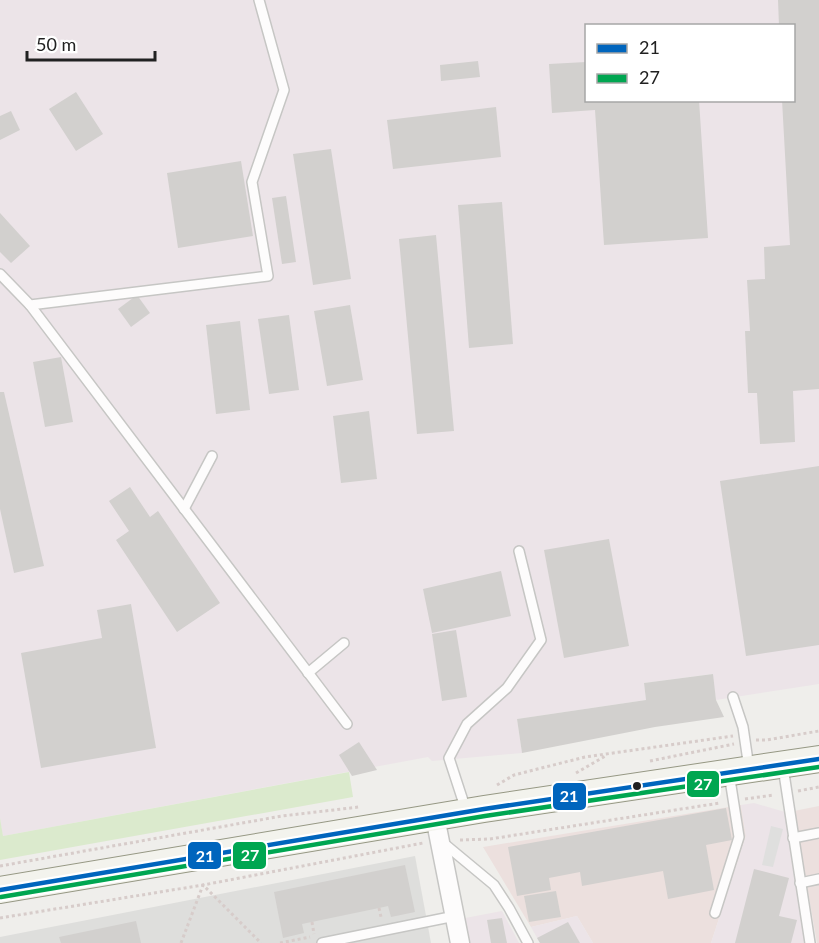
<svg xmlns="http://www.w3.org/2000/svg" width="819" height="943" viewBox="0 0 819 943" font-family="Lato,sans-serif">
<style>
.residential{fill:#dededc}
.commercial{fill:#ece0de}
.industrial{fill:#ece4e8;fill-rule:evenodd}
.grass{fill:#dbeacd}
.parking{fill:#dfdfde}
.building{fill:#d2d0ce}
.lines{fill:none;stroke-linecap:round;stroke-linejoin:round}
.lane-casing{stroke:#c6c6c4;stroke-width:12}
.street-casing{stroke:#c6c6c4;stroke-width:21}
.secondary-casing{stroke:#969884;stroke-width:28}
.path{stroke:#d7ccca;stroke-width:3;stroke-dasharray:3 3;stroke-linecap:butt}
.lane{stroke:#fdfcfc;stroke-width:9}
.street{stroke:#fdfcfc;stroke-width:18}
.secondary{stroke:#f3f3ed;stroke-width:26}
.bus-1-casing{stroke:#fff;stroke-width:9}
.bus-2-casing{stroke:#fff;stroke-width:9}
.bus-1{stroke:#0065bd;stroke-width:4.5}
.bus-2{stroke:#00a651;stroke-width:4.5}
.bus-dot{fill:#212121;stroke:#fff;stroke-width:2}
.line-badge{stroke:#fff;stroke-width:2}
.badge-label{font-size:16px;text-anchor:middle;font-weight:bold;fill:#fff}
</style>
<rect width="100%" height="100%" fill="#efeeeb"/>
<path class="residential" d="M415 856 431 943H0V937Z"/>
<g class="commercial">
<path d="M741 805 746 836 711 943H593L577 916 531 927 483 847Z"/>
<path d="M819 806V943H817L794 811Z"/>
</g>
<g class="industrial">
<path d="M0 0H819V684L716 700 712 674 644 683 646 700 517 719 522 753 432 761 428 757 3 836 0 818ZM586 26H794V100H586Z"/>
<path d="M754 803 785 812 806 943H711L746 836 741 805Z"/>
<path d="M502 911 519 943H465L460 919Z"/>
<path d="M577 916 593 943H540L531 927Z"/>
</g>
<path class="grass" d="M349 772 353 797 0 860V818L3 836Z"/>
<path class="parking" d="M771 826 783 829 773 867 762 865Z"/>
<g class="building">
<path d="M778 0H819V389L793 391 795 442 760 444 757 393H748L745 331H750L747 280 765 279 764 247 790 245 782 100H794V26H779Z"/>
<path d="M478 61 480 77 441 81 440 65Z"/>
<path d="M586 62V100H699L708 238 604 245 595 110 552 113 549 64Z"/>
<path d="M76 92 103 134 76 151 49 109Z"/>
<path d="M496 107 501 157 393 169 387 120Z"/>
<path d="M11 111 20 130 0 140V116Z"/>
<path d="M331 149 351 279 313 285 293 154Z"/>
<path d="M241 161 253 236 178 248 167 173Z"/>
<path d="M286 196 296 262 282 264 272 198Z"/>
<path d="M502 202 513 344 469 348 458 205Z"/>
<path d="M0 213 30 246 11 263 0 252Z"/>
<path d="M436 235 454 431 417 434 399 239Z"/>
<path d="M137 295 150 313 131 327 118 309Z"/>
<path d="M350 305 363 380 327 386 314 311Z"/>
<path d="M289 315 299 390 269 394 258 319Z"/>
<path d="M240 321 250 410 216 414 206 325Z"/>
<path d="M61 357 73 422 45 427 33 362Z"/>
<path d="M0 392H4L44 566 14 573 0 509Z"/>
<path d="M369 411 377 479 341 483 333 416Z"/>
<path d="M819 466V645L746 656 720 481Z"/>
<path d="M130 487 150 517 158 511 220 603 177 632 116 540 129 531 109 501Z"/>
<path d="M609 539 629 646 564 658 544 550Z"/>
<path d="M501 571 511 616 432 633 423 589Z"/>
<path d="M131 604 156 748 41 768 21 653 102 638 97 610Z"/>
<path d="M456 630 467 697 442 701 432 634Z"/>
<path d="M713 674 716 700 724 717 655 727 522 753 517 719 646 700 644 683Z"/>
<path d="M359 742 377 770 352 776 339 755Z"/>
<path d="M726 808 732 840 706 845 714 890 668 899 663 871 582 886 580 872 549 878 551 890 517 896 508 847Z"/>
<path d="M405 865 415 912 391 917 388 906 379 908 302 924 304 933 283 938 274 892Z"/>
<path d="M754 869 789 878 779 916 797 920 791 943H735Z"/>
<path d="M556 891 561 917 529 922 524 896Z"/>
<path d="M502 918 507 943H491L487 920Z"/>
<path d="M136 921 141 943H61L59 937Z"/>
<path d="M568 922 580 943H540L537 938Z"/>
</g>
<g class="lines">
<defs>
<g id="lane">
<path d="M0 274 30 305 268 276 252 182 284 90 259 0"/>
<path d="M30 305 347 724"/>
<path d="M184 509 212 456"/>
<path d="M308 673 344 643"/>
<path d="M733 697 743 727 749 768"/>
<path d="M783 767 810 943"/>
<path d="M466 810 449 758 467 724 507 688 541 640 519 551"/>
<path d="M793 838 819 833"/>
<path d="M441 841 494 885 509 908 528 943"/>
<path d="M800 883 819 879"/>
<path d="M715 913 739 837 729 773"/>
<path d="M322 943 455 916"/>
</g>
<path id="street" d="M435 817 460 943"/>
<path id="secondary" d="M0 890 484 809 819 759"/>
</defs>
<use href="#lane" class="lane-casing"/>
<use href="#street" class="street-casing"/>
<use href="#secondary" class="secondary-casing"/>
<g class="path">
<path d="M756 740H766L819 731"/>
<path d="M650 761 734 744"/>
<path d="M576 773 607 755"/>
<path d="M497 785 514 775 585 757 733 736"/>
<path d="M798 791 819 787"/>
<path d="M745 799 774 795"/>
<path d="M460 840 490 839 720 803"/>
<path d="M0 866 282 816 359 807"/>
<path d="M379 908 381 917"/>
<path d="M0 918 203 885 423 843"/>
<path d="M312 922 314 934"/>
<path d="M181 943 203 885 261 943"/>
<path d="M280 943 310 937"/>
</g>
<use href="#lane" class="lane"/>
<use href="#street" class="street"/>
<use href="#secondary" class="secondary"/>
<defs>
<path id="bus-1" d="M0 890 484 809 819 759"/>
<path id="bus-2" d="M1 897 485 816 819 767"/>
</defs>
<use href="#bus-1" class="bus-1-casing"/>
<use href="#bus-2" class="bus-2-casing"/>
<use href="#bus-1" class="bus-1"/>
<use href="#bus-2" class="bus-2"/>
</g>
<circle class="bus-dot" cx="637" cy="786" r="5"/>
<g class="line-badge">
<rect x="686" y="770" width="34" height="28" rx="6" fill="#00a651"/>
<rect x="552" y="782" width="35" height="29" rx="6" fill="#0065bd"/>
<rect x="232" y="841" width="35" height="29" rx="6" fill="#00a651"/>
<rect x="187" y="841" width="35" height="29" rx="6" fill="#0065bd"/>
</g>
<g class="badge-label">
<text x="703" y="790">27</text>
<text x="569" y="802">21</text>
<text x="250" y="861">27</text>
<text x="205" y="862">21</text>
</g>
<rect x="585" y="24" width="210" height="78" fill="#ffffff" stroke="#a6a6a6" stroke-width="1.5"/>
<rect x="597" y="44" width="30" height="9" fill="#0065bd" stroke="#a6a6a6" stroke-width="1.5"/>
<text x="639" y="54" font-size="18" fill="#212121">21</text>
<rect x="597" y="74" width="30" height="9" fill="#00a651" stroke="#a6a6a6" stroke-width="1.5"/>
<text x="639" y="84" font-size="18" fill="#212121">27</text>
<path d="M27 51v9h128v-9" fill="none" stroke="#212121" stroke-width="3"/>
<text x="36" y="51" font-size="18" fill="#212121" stroke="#ffffff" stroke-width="4.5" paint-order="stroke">50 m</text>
</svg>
